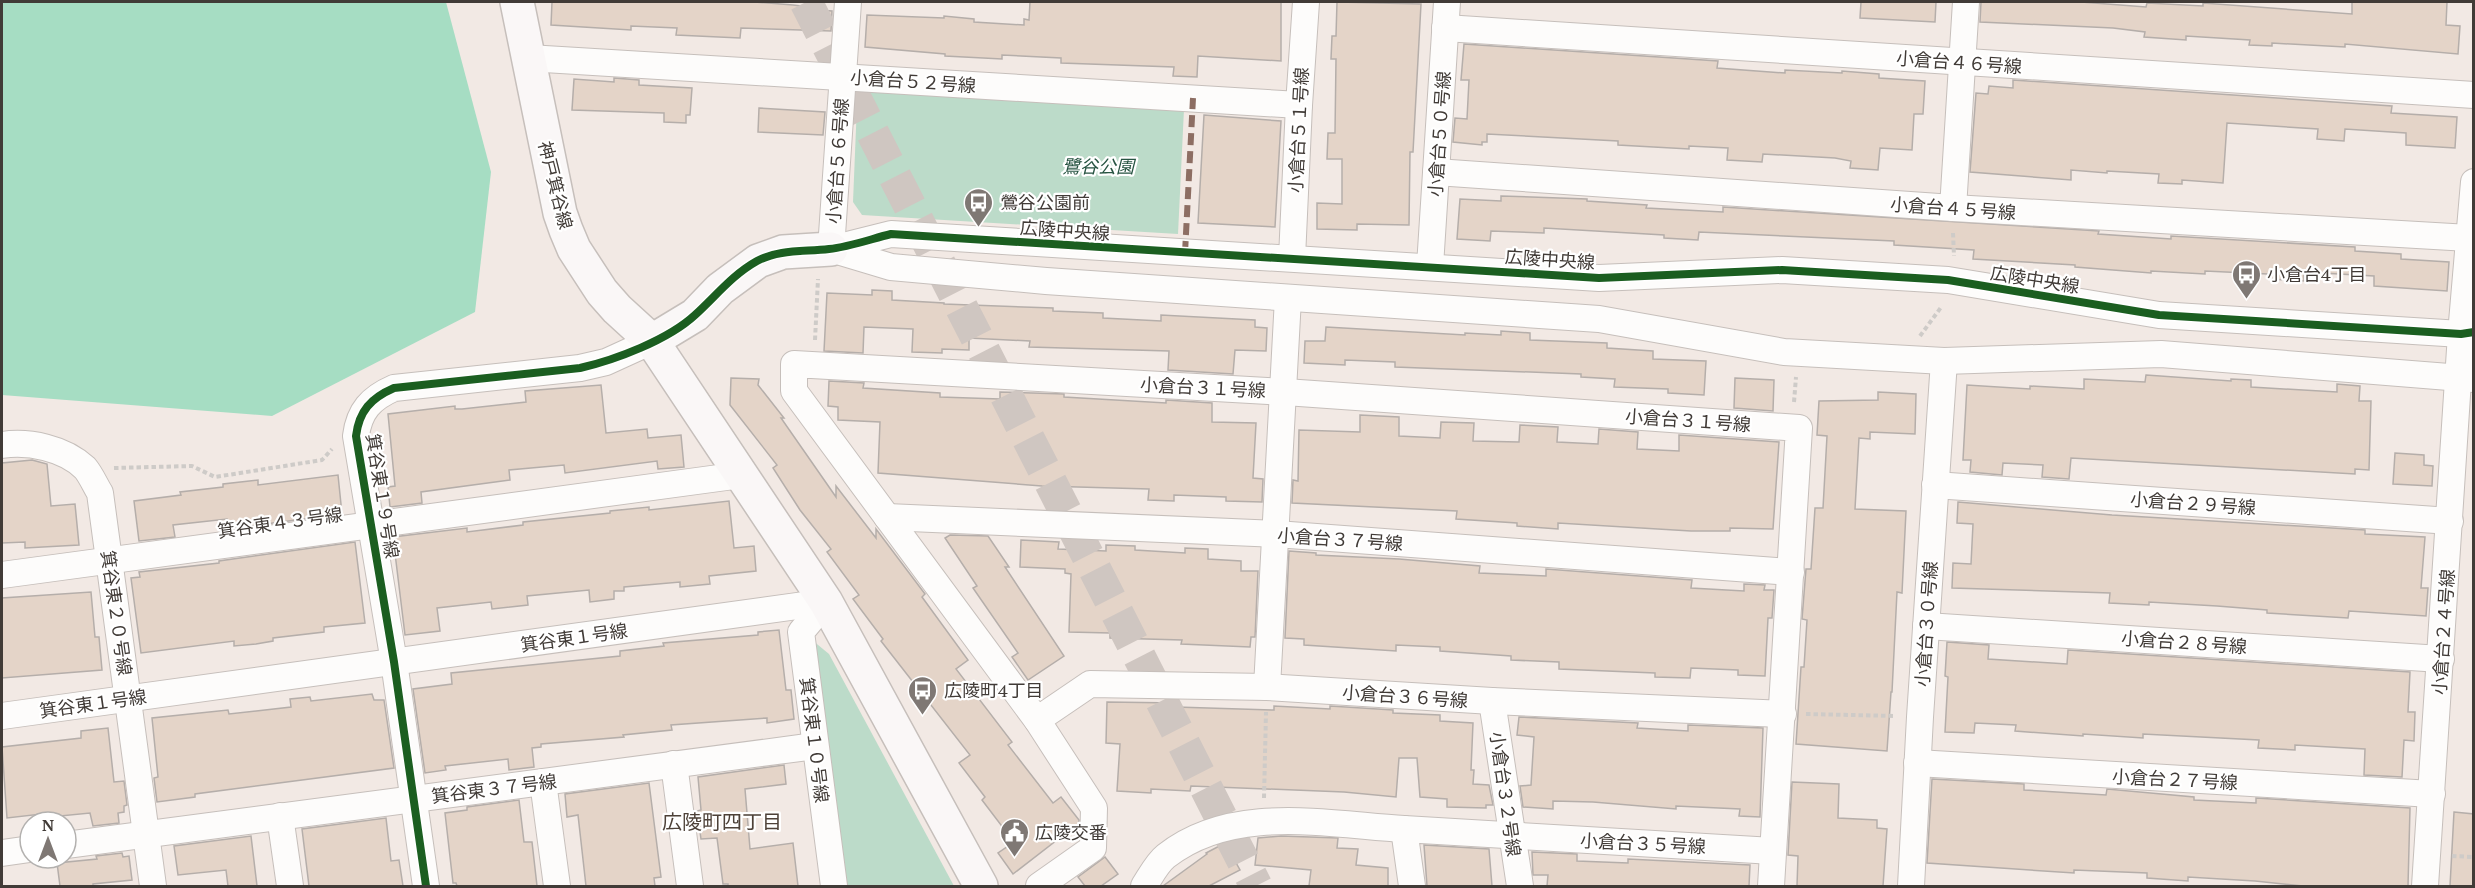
<svg xmlns="http://www.w3.org/2000/svg" width="2475" height="888" viewBox="0 0 2475 888" font-family="'PT Serif','Noto Sans JP',serif">
<style>
.green{fill:#bcdbc9}
.forest{fill:#a6ddc3}
.building{fill:#e4d4c8;stroke:#b5aeaa;stroke-width:1.5}
.lines{fill:none;stroke-linecap:round;stroke-linejoin:round}
.secondary-tunnel{stroke:#cfc6c1;stroke-width:33;stroke-dasharray:33 16;stroke-linecap:butt}
.street-casing{stroke:#c6bfbb;stroke-width:28}
.secondary-casing{stroke:#c6bfbb;stroke-width:36}
.path{stroke:#cecbc8;stroke-width:4;stroke-dasharray:4.5 3;stroke-linecap:butt}
.street{stroke:#fdfcfb;stroke-width:26}
.secondary{stroke:#faf7f7;stroke-width:33}
.quiet{stroke:#8d6e63;stroke-width:6;stroke-dasharray:12 6;stroke-linecap:butt}
.cycleway-casing{stroke:#fff;stroke-width:11}
.cycleway{stroke:#1b5e20;stroke-width:8}
.labels{text-anchor:middle;dominant-baseline:central;stroke-width:4.5;stroke-linejoin:round;paint-order:stroke}
.street-label{font-size:18px;fill:#413b37;stroke:#fff}
.park-label{font-size:18px;font-style:italic;fill:#275442;stroke:#fff}
.poi-label{font-size:18px;fill:#413b37;stroke:#fff;text-anchor:start}
.neighbourhood-label{font-size:20px;fill:#4d4138;stroke:#fff}
</style>
<rect width="100%" height="100%" fill="#f2e9e4"/>
<g class="green">
<path d="M871 91 1184 109 1178 234 862 215 853 202 857 104Z"/>
<path d="M812 640 829 654 954 886H844Z"/>
</g>
<path class="forest" d="M2 2H446L491 172 475 312 272 416 2 395Z"/>
<g class="building">
<path d="M552 2H754L793 5 817 8V10L832 11 831 31 741 28 740 38 676 35 677 28 631 26V30L551 25Z"/>
<path d="M1030 2H1281V61L1198 56 1197 77 1173 76 1174 67 1061 63V58L1002 55V59L945 56V54L865 47 867 15 944 18V16L974 19V22L1024 25V19L1029 20Z"/>
<path d="M1337 2 1421 4 1413 152H1410L1409 225 1357 224V230L1317 229V203L1342 204V159H1327L1328 133H1335L1336 59H1331L1332 36H1336Z"/>
<path d="M1861 2H1936L1935 22 1860 18Z"/>
<path d="M1981 2H2081L2146 7 2147 3 2203 6V3L2352 14V2H2447L2446 25 2460 26 2458 54 2345 44V47L2272 43V46L2249 45 2250 40 2186 36V40L2144 37 2145 32 2113 28 1980 22Z"/>
<path d="M1464 44 1718 61 1717 68 1785 73V70L1842 73V71L1879 74V78L1925 81 1923 114H1914L1912 150 1880 148 1878 170 1850 168 1851 161 1835 158 1763 154 1762 162 1727 160 1728 148 1689 146V149L1618 145V141L1487 134V142H1482V145L1453 142 1455 118 1467 119 1469 80H1461Z"/>
<path d="M614 78 639 80V85L692 88 690 115H686V123L664 122V113L572 110 574 79 614 82Z"/>
<path d="M2013 80 2392 106 2391 113 2457 117 2455 148 2406 145V133L2345 129 2344 141 2317 139 2318 129 2227 123 2223 183 2182 180V184L2158 183 2159 174 2107 171V173L2071 170V180L1970 172 1976 93 1988 94 1989 86 2013 88Z"/>
<path d="M759 108 825 112 823 135 758 132Z"/>
<path d="M1204 115 1281 121 1275 227 1198 223Z"/>
<path d="M1501 196 1587 199V201L1647 205 1646 208 1723 212V207L2099 231 2098 234 2171 239V236L2355 247V251L2401 254V259L2449 262 2447 291 2374 286V276L2304 272V281L2268 279V274L2205 271V274L2151 271V273L2075 267V265L1973 259 1974 250 1894 245V241L1699 232 1698 240 1664 238V235L1544 228V233L1491 231 1490 241 1457 239 1460 199 1501 201Z"/>
<path d="M872 290 892 291V300L944 303V304L1053 308V311L1103 313V318L1161 321V315L1255 320V327L1267 328 1266 351 1235 350 1233 374 1168 370 1169 351 1029 347 1030 341 969 338V350L942 349V353L912 352 913 329 864 327 863 353 824 351 827 293 872 295Z"/>
<path d="M1326 327 1465 335V333L1501 335V331L1530 333V340L1607 343V348L1653 351V359L1706 361 1704 395 1668 393V389L1614 387 1615 379 1581 377V374L1395 367V362L1345 360V365L1304 363 1305 341H1325Z"/>
<path d="M2146 375 2231 381V379L2251 380V387L2337 392V384L2360 386 2359 401H2371L2369 470 2355 469V474L2071 458 2069 479 2042 477 2043 465 2003 463 2002 475 1970 472 1971 460H1963L1967 385 2030 389V386L2084 389V379L2145 382Z"/>
<path d="M731 378 759 379 758 385 784 418H781L836 497V486L876 538V529L925 594 922 597 968 660 956 669 1012 742 1008 745 1053 803 1061 797 1079 820V823L1013 874 998 853 1014 842 982 800 985 797 959 763 970 755 881 641 883 639 853 599 859 595 827 552 831 549 800 510 773 468 777 465 730 405Z"/>
<path d="M1735 378 1774 380 1773 411 1734 408Z"/>
<path d="M829 381 864 383 863 388 940 393V397L1000 399V392L1064 394V397L1166 403V400L1212 403V422L1256 423 1253 478 1263 479 1262 502 1226 501V497L1174 495V501L1148 500 1149 489 1042 486 878 473 880 422 838 420V407L828 406Z"/>
<path d="M601 385 606 433 647 429 648 438 681 435 684 467 658 469 657 461 565 473 564 465 509 470 510 480 421 492 422 503 390 507 388 487 395 486 388 414 455 406V409H462L526 402 525 391Z"/>
<path d="M1878 392 1916 394 1915 434 1870 432V439L1859 438 1855 509 1906 511 1902 593 1897 592 1892 692H1891L1887 751 1796 744 1801 667H1804L1807 620 1802 619 1806 569H1811L1815 508H1823L1827 436 1817 435 1819 401 1878 400Z"/>
<path d="M1360 415 1399 417V436L1440 438 1441 422 1474 423 1473 441 1519 442 1520 425 1558 427 1557 442 1598 444 1599 429 1638 432 1637 449 1679 451V435L1779 442 1773 529 1730 528V531H1691L1558 523V529L1517 526V523L1456 519 1457 511 1292 503 1293 480 1298 481 1299 430 1360 432Z"/>
<path d="M2395 453 2424 455V465L2433 466 2432 486 2393 484Z"/>
<path d="M32 460 47 464 51 506 75 504 79 545 25 548V542L2 543V463Z"/>
<path d="M338 475 342 514 228 529 227 519 173 525 175 537 139 541 134 501 181 495 180 492 223 487V484L258 480V485Z"/>
<path d="M729 501 734 548 754 546 756 571 709 576 710 584 680 587V582L624 587V591H614V599L590 602 589 590 527 596 528 605 492 609 491 602 437 608 440 631 405 635 393 537 467 528V532L523 525V522L610 513V511L649 507V510Z"/>
<path d="M1958 502 2112 515 2365 530V534L2425 537 2421 588H2428L2426 616 2349 611 2348 618 2267 613V610L2217 606 2149 602V605L2109 603 2110 593 1952 588 1953 563 1971 564 1973 524 1957 523Z"/>
<path d="M950 535 988 536 1009 567H1005L1064 656 1028 680 1012 657 1018 653 973 588 977 586 945 538Z"/>
<path d="M1021 540 1059 542 1058 549 1106 551V545L1135 546V550L1185 553V548L1208 549V559L1241 561V571H1258L1255 637H1251L1250 647 1181 644 1182 640 1110 638V633L1069 632 1071 574 1065 573V569L1020 567Z"/>
<path d="M355 542 365 623 324 627V632L273 638V641L256 644 234 646V641L141 653 131 578 140 577 139 572 219 563V561Z"/>
<path d="M1289 551 1316 553V555L1399 559 1480 566 1479 573 1546 576V569L1692 580 1691 588 1744 591V584L1765 585 1764 590H1774L1772 618H1768L1765 676 1738 675V670L1691 668 1690 678 1655 677V673L1559 669V662L1511 660V656L1440 651V647L1396 645V651L1304 645V639L1285 638Z"/>
<path d="M91 592 95 637H99L102 670 2 678V598Z"/>
<path d="M779 630 786 690H791L794 719 767 723V718L671 725 672 730 623 735 624 737 541 744V747L532 748 534 767 509 770 508 759 445 766 446 770 425 773 413 689 452 684 451 673 620 656V651L664 646 663 643 758 635V632Z"/>
<path d="M1947 642 1989 645 1988 659 2067 664 2068 650 2410 672 2408 712H2415L2414 741 2404 740 2402 777 2364 775 2365 749 2295 745V750L2258 748 2259 740 2143 734V738L2083 734V736L2015 731 2016 725 1975 723 1974 733 1945 732 1948 677 1945 676Z"/>
<path d="M372 694 374 700H384L394 768 195 794V797L157 802 154 778 158 777 152 718 228 710 229 714 291 707 290 699 310 697 311 701Z"/>
<path d="M1107 702 1176 703V707L1274 710V706L1330 709V706L1393 710V713L1440 715V721L1473 723 1471 770H1474L1473 784 1489 785 1493 805H1486V808L1447 807V799L1420 797 1417 758H1399L1396 797 1344 792 1191 786 1190 791 1151 789V793L1117 791 1120 744 1106 743Z"/>
<path d="M1519 717 1638 723 1637 728 1688 731V725L1763 728 1760 817 1739 816 1740 809 1676 806V809L1593 802 1553 801V809L1523 807 1520 786 1531 785 1534 737 1517 735Z"/>
<path d="M108 728 114 782 124 781 127 805 124 806V812L118 813 119 823 93 826 90 813 50 817V813L7 818 2 747 81 738V731Z"/>
<path d="M784 765 786 784 745 789 750 849 793 843 798 886H728V884H723L717 838 701 839 697 811 701 810 698 777Z"/>
<path d="M1932 779 2024 784V790L2106 795 2107 789 2194 797V800L2256 803V798L2410 808 2408 886H2303L2255 881 2188 877V881L2147 878V873L2074 870V873L1927 863Z"/>
<path d="M1792 782 1839 784 1838 818 1877 820V828L1887 829 1883 886H1797L1798 856 1788 855Z"/>
<path d="M649 783 661 877 654 878 655 886H586L578 815 567 817 565 794Z"/>
<path d="M519 800 524 842H532L537 886H457L456 883H453L445 813 467 810V807Z"/>
<path d="M2454 812 2474 814V886H2450Z"/>
<path d="M386 818 391 861 399 860 403 886H309L302 829Z"/>
<path d="M251 836 257 886H228L226 870 178 875 174 846Z"/>
<path d="M1281 836 1338 838 1337 848 1358 849 1356 865 1388 868V886H1309L1311 870 1255 865 1258 838Z"/>
<path d="M1225 843 1240 870 1209 886H1163L1207 854 1206 853Z"/>
<path d="M1424 845 1489 849 1492 886H1427Z"/>
<path d="M1532 852 1577 854V861L1628 863V859L1750 865 1749 886H1547L1548 875H1533Z"/>
<path d="M122 853 123 857 129 856 132 880 93 884V886H60L57 863 97 859 96 856Z"/>
<path d="M1105 857 1118 874 1101 886H1085L1078 877Z"/>
</g>
<g class="lines">
<path class="secondary-tunnel" d="M806 2 1256 886"/>
<defs>
<g id="street">
<path d="M1445 28 2474 95"/>
<path d="M528 58 1299 105"/>
<path d="M1436 172 1953 208 2469 238"/>
<path d="M1953 208 1966 2"/>
<path d="M831 249 891 267 1046 281 1599 319 1784 352 1944 361 2161 354 2474 379"/>
<path d="M831 249 891 234 1599 278 1782 270 1948 280 2159 315 2461 334 2474 332"/>
<path d="M831 249 848 2"/>
<path d="M1292 258 1299 105 1306 2"/>
<path d="M1430 266 1447 2"/>
<path d="M2 445C29 441 64 448 85 468 91 475 95 485 100 493L153 886"/>
<path d="M1935 485 2450 521"/>
<path d="M887 517 1276 534 1791 572"/>
<path d="M2 575 741 475"/>
<path d="M826 602 801 632 834 886"/>
<path d="M1926 626 2441 659"/>
<path d="M1267 687 1288 298"/>
<path d="M1492 701 1520 886"/>
<path d="M2 716 826 602"/>
<path d="M1037 720 1090 684 1267 687 1492 701 1783 714"/>
<path d="M1917 763 2432 794"/>
<path d="M674 764 690 886"/>
<path d="M543 782 557 886"/>
<path d="M280 816 290 886"/>
<path d="M66 845 815 746"/>
<path d="M2 853 30 849"/>
<path d="M426 886 394 662 356 436C359 411 371 398 394 388L580 368 606 362 652 341"/>
<path d="M1039 886 1093 848 1094 808 1037 720 794 391V364L1285 392 1799 428 1771 886"/>
<path d="M1144 886C1150 877 1157 863 1166 856 1232 804 1325 824 1404 829"/>
<path d="M1412 886 1404 829 1773 851"/>
<path d="M1911 886 1920 717 1944 361"/>
<path d="M2425 886 2461 334 2474 182"/>
</g>
<g id="secondary">
<path d="M517 2 560 213 566 230 574 249 602 292 617 309 652 341 826 602 981 886"/>
<path d="M652 341 695 315 720 289 758 261 783 252 831 249"/>
</g>
</defs>
<use href="#street" class="street-casing"/>
<use href="#secondary" class="secondary-casing"/>
<g class="path">
<path d="M1953 233 1954 256"/>
<path d="M1920 336 1942 306"/>
<path d="M815 340 818 279"/>
<path d="M1794 402 1796 377"/>
<path d="M114 468 192 466 215 477 322 460 332 449"/>
<path d="M1806 714 1895 716"/>
<path d="M1264 798 1266 712"/>
<path d="M2452 856 2474 857"/>
</g>
<use href="#street" class="street"/>
<use href="#secondary" class="secondary"/>
<path class="quiet" d="M1185 253 1193 98"/>
<defs>
<path id="cycleway" d="M426 886 394 662 356 436C359 411 371 398 394 388L580 368C615 360 668 340 695 315 716 296 732 275 757 261 779 249 805 252 829 249 849 247 871 239 891 234L1599 278 1782 270 1948 280 2159 315 2461 334 2474 332"/>
</defs>
<use href="#cycleway" class="cycleway-casing"/>
<use href="#cycleway" class="cycleway"/>
</g>
<defs>
<symbol id="bus-pin" viewBox="-11 -11 22 30"><path d="M0 17L-7.5 6A9.5 9.5 0 1 1 7.5 6Z" fill="#7f7874" stroke="#fff"/><path d="M-5-6H5V4H4V6H2V4H-2V6H-4V4H-5ZM-3.5-4V0h7V-4ZM-3.5 1.2v1.5H-2V1.2ZM2 1.2v1.5H3.5V1.2Z" fill="#fff"/></symbol>
<symbol id="civic-pin" viewBox="-11 -11 22 30"><path d="M0 17L-7.5 6A9.5 9.5 0 1 1 7.5 6Z" fill="#7f7874" stroke="#fff"/><path d="M-.6-6.5H3V-4.5H.6V-3L4-1V1h2V6H-6V1h2V-1L-.6-3ZM-1.2 2.5V6h2.4V2.5Z" fill="#fff"/></symbol>
</defs>
<g fill-rule="evenodd">
<use href="#bus-pin" x="962" y="186" width="33" height="45"/>
<use href="#bus-pin" x="2230" y="258" width="33" height="45"/>
<use href="#bus-pin" x="906" y="674" width="33" height="45"/>
<use href="#civic-pin" x="998" y="816" width="33" height="45"/>
</g>
<g class="labels">
<g class="street-label">
<text transform="translate(1959 62) rotate(4)">小倉台４６号線</text>
<text transform="translate(913 81) rotate(4)">小倉台５２号線</text>
<text transform="translate(1298 130) rotate(-87)">小倉台５１号線</text>
<text transform="translate(1439 134) rotate(-86)">小倉台５０号線</text>
<text transform="translate(837 161) rotate(-86)">小倉台５６号線</text>
<text transform="translate(556 185) rotate(76)">神戸箕谷線</text>
<text transform="translate(1953 208) rotate(4)">小倉台４５号線</text>
<text transform="translate(1065 230) rotate(4)">広陵中央線</text>
<text transform="translate(1550 259) rotate(4)">広陵中央線</text>
<text transform="translate(2035 279) rotate(9)">広陵中央線</text>
<text transform="translate(1203 387) rotate(3)">小倉台３１号線</text>
<text transform="translate(1688 420) rotate(4)">小倉台３１号線</text>
<text transform="translate(383 496) rotate(81)">箕谷東１９号線</text>
<text transform="translate(2193 503) rotate(4)">小倉台２９号線</text>
<text transform="translate(280 522) rotate(-8)">箕谷東４３号線</text>
<text transform="translate(1340 539) rotate(4)">小倉台３７号線</text>
<text transform="translate(117 613) rotate(82)">箕谷東２０号線</text>
<text transform="translate(1926 624) rotate(-86)">小倉台３０号線</text>
<text transform="translate(2443 632) rotate(-86)">小倉台２４号線</text>
<text transform="translate(574 637) rotate(-8)">箕谷東１号線</text>
<text transform="translate(2184 642) rotate(4)">小倉台２８号線</text>
<text transform="translate(1405 696) rotate(4)">小倉台３６号線</text>
<text transform="translate(93 703) rotate(-8)">箕谷東１号線</text>
<text transform="translate(815 740) rotate(83)">箕谷東１０号線</text>
<text transform="translate(2175 779) rotate(3)">小倉台２７号線</text>
<text transform="translate(494 788) rotate(-7)">箕谷東３７号線</text>
<text transform="translate(1506 794) rotate(82)">小倉台３２号線</text>
<text transform="translate(1643 843) rotate(3)">小倉台３５号線</text>
</g>
<g class="park-label">
<text x="1098" y="166">鷺谷公園</text>
</g>
<g class="poi-label">
<text x="1000" y="202">鶯谷公園前</text>
<text x="2267" y="274">小倉台4丁目</text>
<text x="944" y="690">広陵町4丁目</text>
<text x="1035" y="832">広陵交番</text>
</g>
<g class="neighbourhood-label">
<text x="722" y="821">広陵町四丁目</text>
</g>
</g>
<rect width="2475" height="888" fill="none" stroke="#413b37" stroke-width="6"/>
<g transform="translate(48 840)"><circle r="28" fill="#ffffff" stroke="#b3b1af" stroke-width="1.5"/>
<path d="M0-4.5L10 22L0 15L-10 22Z" fill="#7f7874"/>
<text y="-9" font-size="16" font-weight="bold" text-anchor="middle" fill="#413b37">N</text>
</g>
</svg>
